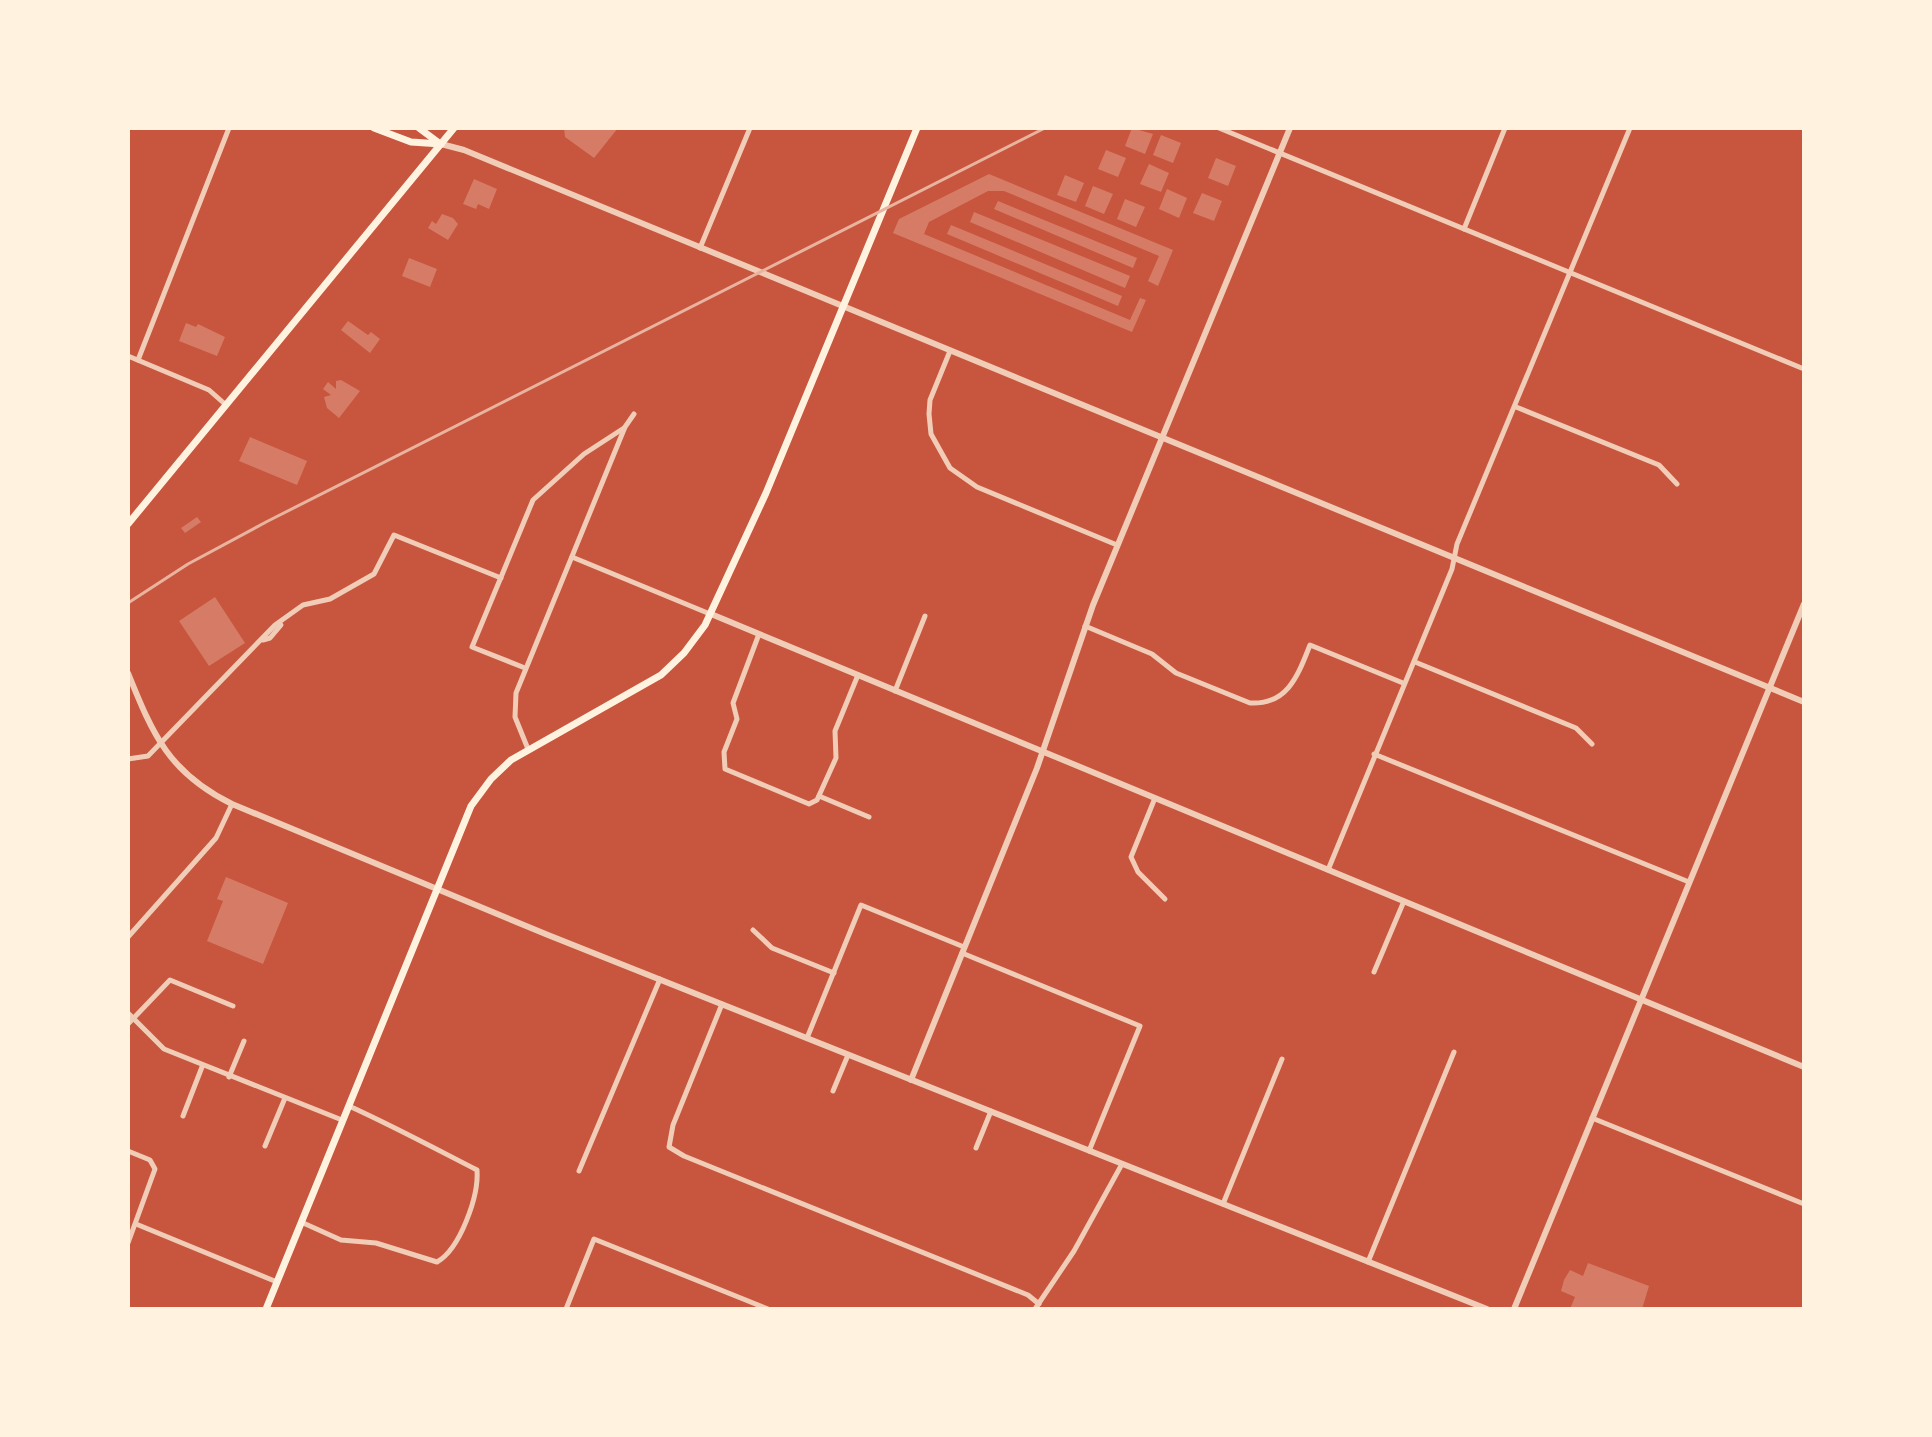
<svg xmlns="http://www.w3.org/2000/svg" width="1932" height="1437" viewBox="0 0 1932 1437" font-family="Figtree,sans-serif">
<style>
.building{fill:#d67c66}
.lines{fill:none;stroke-linecap:round;stroke-linejoin:round}
.minor{stroke:#f1ccb7;stroke-width:5}
.tertiary{stroke:#f1ccb7;stroke-width:6}
.secondary{stroke:#fff3e0;stroke-width:7}
.primary{stroke:#fff3e0;stroke-width:7}
.rail{stroke:#e9b49f;stroke-width:3}
</style>
<rect width="100%" height="100%" fill="#c8553d"/>
<g class="building">
<path d="M564 128H618L594 158 565 137Z"/>
<path d="M1132 128 1153 134 1145 154 1125 146Z"/>
<path d="M1161 135 1181 143 1173 163 1153 155Z"/>
<path d="M1106 150 1126 158 1118 177 1098 169Z"/>
<path d="M1216 158 1236 166 1228 186 1208 178Z"/>
<path d="M1149 164 1169 173 1161 192 1140 184Z"/>
<path d="M989 174 1173 250 1158 286 1148 281 1159 256 1004 191H988L929 222 924 234 1130 320 1140 298 1146 300 1132 332 893 233 899 219Z"/>
<path d="M1065 175 1084 183 1076 202 1057 195Z"/>
<path d="M474 179 497 189 489 209 478 204 476 209 463 204Z"/>
<path d="M1093 186 1113 194 1104 214 1085 206Z"/>
<path d="M1167 189 1187 198 1179 218 1159 209Z"/>
<path d="M1202 193 1222 201 1214 221 1193 213Z"/>
<path d="M1125 199 1145 207 1136 227 1117 219Z"/>
<path d="M998 201 1137 258 1133 268 994 209Z"/>
<path d="M974 212 1130 276 1125 288 970 222Z"/>
<path d="M442 214 453 218 458 224 448 240 428 228 432 221 436 224Z"/>
<path d="M951 225 1122 296 1118 306 947 234Z"/>
<path d="M409 258 437 269 430 287 402 276Z"/>
<path d="M348 321 368 335 371 332 380 339 370 353 341 330Z"/>
<path d="M186 323 196 327 198 324 225 337 217 356 179 341Z"/>
<path d="M341 380 360 391 339 418 327 408 324 397 331 395 323 389 328 382 336 389V381Z"/>
<path d="M250 437 307 461 297 485 239 461Z"/>
<path d="M197 517 201 522 185 533 181 528Z"/>
<path d="M215 597 245 643 209 666 179 621Z"/>
<path d="M226 877 288 903 263 964 207 941 223 901 217 899Z"/>
<path d="M1588 1263 1649 1286 1642 1309H1570L1575 1297 1561 1291 1564 1280 1570 1270 1583 1276Z"/>
</g>
<g class="lines">
<g class="minor">
<path d="M1219 128 1804 369"/>
<path d="M1464 229 1505 128"/>
<path d="M700 248 750 128"/>
<path d="M950 351 930 400 929 414 931 434 950 468 977 487 1117 545"/>
<path d="M128 356 209 390 226 405"/>
<path d="M138 360 229 128"/>
<path d="M1516 407 1659 465 1677 484"/>
<path d="M572 557 710 614"/>
<path d="M1085 626 1152 654 1176 673 1250 703C1288 705 1298 675 1310 645L1403 683"/>
<path d="M759 634 733 703 737 719 724 752 725 769 809 804 817 800 836 758 835 731 858 675"/>
<path d="M263 640 270 638 281 625"/>
<path d="M1415 662 1576 728 1592 744"/>
<path d="M525 668 472 647 533 500 584 454 624 428"/>
<path d="M895 691 925 616"/>
<path d="M528 749 515 717 516 693 625 427 634 414"/>
<path d="M1374 754 1689 882"/>
<path d="M128 759 148 756 275 625 303 605 330 599 374 574 394 535 501 578"/>
<path d="M819 796 869 817"/>
<path d="M1155 798 1131 857 1138 872 1165 899"/>
<path d="M1328 870 1452 569 1457 544 1630 128"/>
<path d="M753 930 772 948 834 973"/>
<path d="M128 937 216 838 232 804"/>
<path d="M962 953 1140 1026 1089 1151"/>
<path d="M1374 972 1404 901"/>
<path d="M722 1004 673 1125 669 1147 684 1156 1028 1295 1039 1304"/>
<path d="M128 1013 164 1049 342 1120"/>
<path d="M128 1024 170 980 233 1006"/>
<path d="M807 1038 861 905 964 947"/>
<path d="M229 1077 244 1041"/>
<path d="M833 1091 848 1055"/>
<path d="M183 1116 202 1067"/>
<path d="M1592 1118 1804 1204"/>
<path d="M265 1146 285 1098"/>
<path d="M976 1148 991 1111"/>
<path d="M128 1151 150 1160 155 1169 128 1243"/>
<path d="M579 1171 660 979"/>
<path d="M1223 1204 1282 1059"/>
<path d="M301 1222 341 1240 376 1243 437 1262C460 1249 479 1196 477 1170 434 1148 393 1126 349 1106"/>
<path d="M136 1224 277 1282"/>
<path d="M1368 1262 1454 1052"/>
<path d="M566 1309 594 1239 768 1309"/>
<path d="M1035 1309 1074 1251 1122 1164"/>
</g>
<g class="tertiary">
<path d="M441 144 464 150 1804 702"/>
<path d="M711 614 1804 1067"/>
<path d="M128 673C153 735 169 773 232 804L548 935 1487 1309"/>
<path d="M911 1080 1037 768 1093 605 1290 128"/>
<path d="M1514 1309 1804 604"/>
</g>
<path class="secondary" d="M266 1309 471 806 491 779 511 760 661 675 684 653 705 625 766 493 917 128"/>
<g class="primary">
<path d="M374 128 411 142 441 144"/>
<path d="M419 128 439 143"/>
<path d="M128 524 454 128"/>
</g>
<path class="rail" d="M128 603 188 564 268 521 1045 128"/>
</g>
<rect width="1932" height="1437" fill="none" stroke="#fff3e0" stroke-width="260"/>
</svg>
